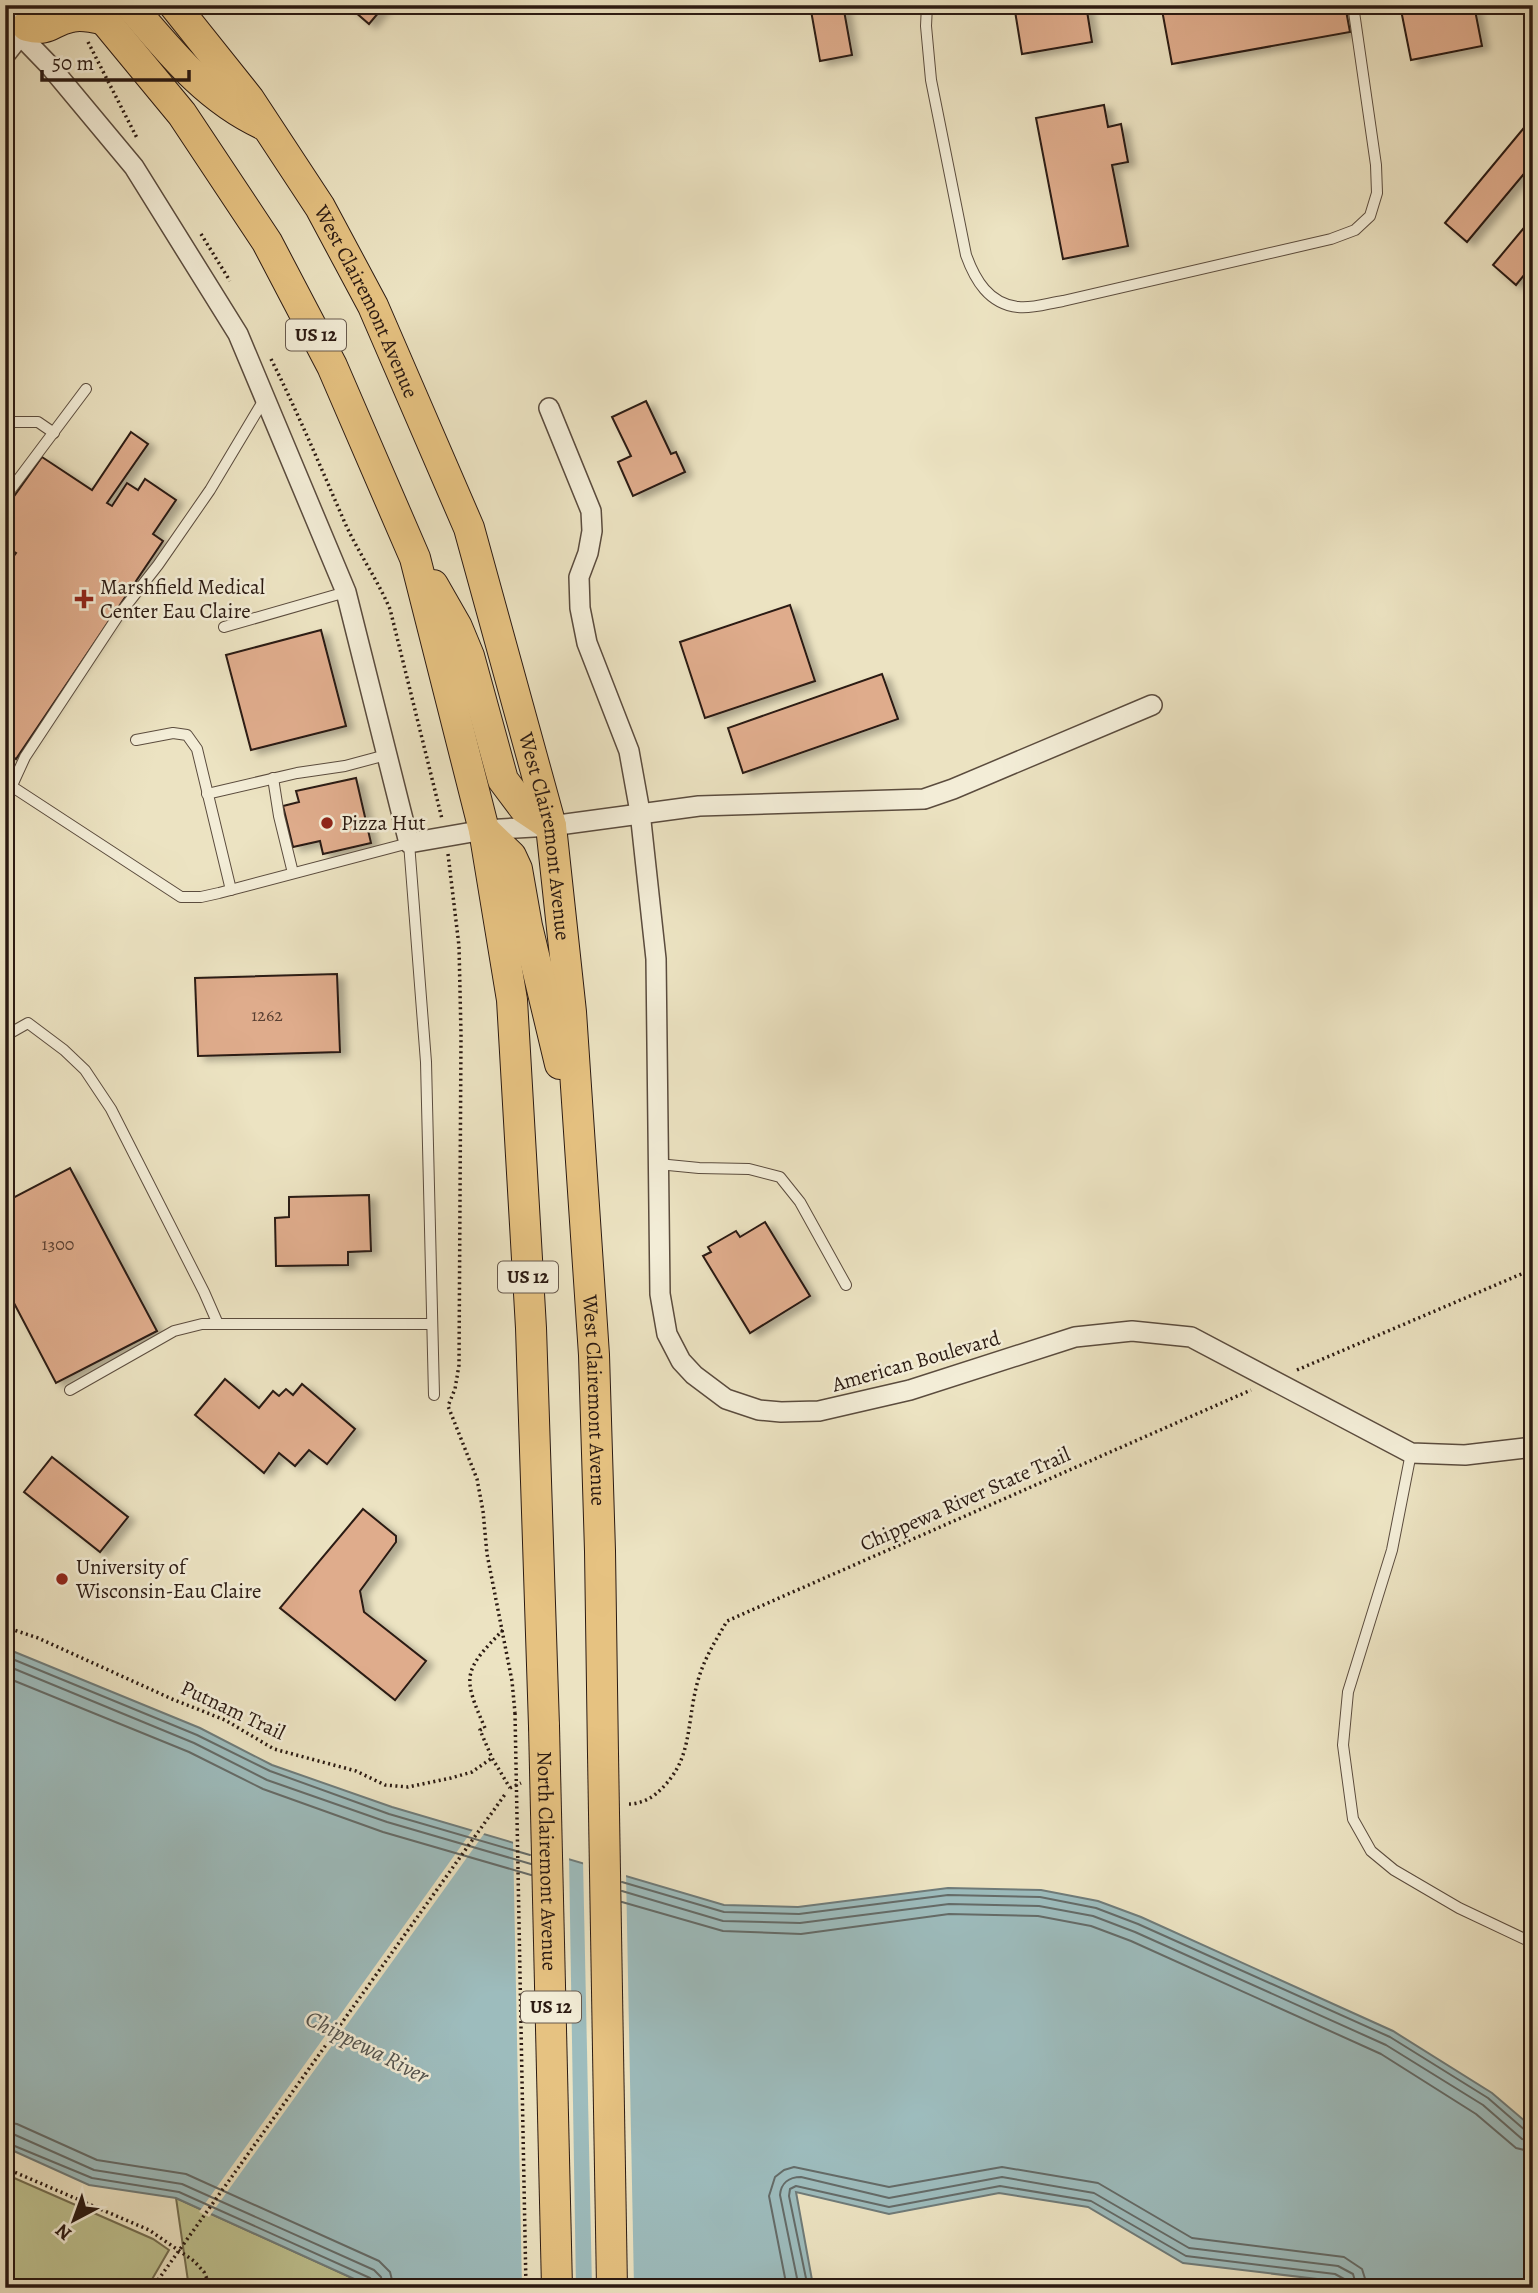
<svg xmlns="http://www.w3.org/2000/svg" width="1538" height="2293" viewBox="0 0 1538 2293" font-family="Alegreya,serif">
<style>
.green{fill:#bec18f;stroke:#746e50;stroke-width:2}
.water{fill:#9dbcbd;stroke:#6f7b79;stroke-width:2}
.pier{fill:#ece3c2}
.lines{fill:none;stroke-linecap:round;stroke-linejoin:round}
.shore{stroke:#646b68;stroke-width:2}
.building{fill:#dfac8c;stroke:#2b1a12;stroke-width:2;filter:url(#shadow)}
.service-casing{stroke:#5b4c3e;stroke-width:12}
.minor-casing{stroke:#5b4c3e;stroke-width:22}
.primary-casing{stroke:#2b1a12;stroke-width:32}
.path{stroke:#2b1a12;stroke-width:3.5;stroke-dasharray:2 3.5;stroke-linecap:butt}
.service{stroke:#f3edd7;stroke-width:10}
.minor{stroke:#f3edd7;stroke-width:19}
.primary{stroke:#e6c281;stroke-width:30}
.primary-bridge-casing{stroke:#2b1a12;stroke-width:32;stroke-linecap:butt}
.path-bridge{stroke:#2b1a12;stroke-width:3.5;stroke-dasharray:2 3.5;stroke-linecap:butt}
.primary-bridge{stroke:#e6c281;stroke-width:30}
.poi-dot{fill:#8f2418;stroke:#f3edd7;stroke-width:2.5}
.labels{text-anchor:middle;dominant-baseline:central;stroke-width:5;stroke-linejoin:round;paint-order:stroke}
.number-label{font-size:18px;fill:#583e30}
.shield{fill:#f3edd7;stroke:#67594d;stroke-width:2}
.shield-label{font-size:19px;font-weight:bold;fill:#2b1a12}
.street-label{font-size:21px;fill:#2b1a12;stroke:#f3edd7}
.poi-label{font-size:21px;fill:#2b1a12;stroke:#f3edd7;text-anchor:start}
.water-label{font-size:23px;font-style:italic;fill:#53534e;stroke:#f3edd7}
</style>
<defs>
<filter id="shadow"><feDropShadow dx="7" dy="4" stdDeviation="3.5" flood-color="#0004"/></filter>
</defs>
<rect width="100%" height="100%" fill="#ece3c2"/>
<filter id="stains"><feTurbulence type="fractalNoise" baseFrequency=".00286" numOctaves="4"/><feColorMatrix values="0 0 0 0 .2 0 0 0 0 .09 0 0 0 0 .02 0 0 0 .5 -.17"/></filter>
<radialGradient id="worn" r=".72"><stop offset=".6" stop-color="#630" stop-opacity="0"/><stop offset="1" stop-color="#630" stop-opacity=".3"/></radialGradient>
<g class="green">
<path d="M5 2174 153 2239 169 2250 147 2288H5Z"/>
<path d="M176 2198 374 2288H189Z"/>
</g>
<path class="water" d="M5 1648 200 1728 272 1765 392 1807 724 1905 798 1907 948 1888 1041 1890 1098 1901 1141 1917 1393 2031 1492 2093 1533 2128V2288H1347L1334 2281 1183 2263 1088 2207 999 2193 889 2214 796 2192 812 2280 816 2288H374L176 2198 89 2185 5 2147Z"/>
<g class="pier">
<path d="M474 1828 486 1831 209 2217 199 2212Z"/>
<path d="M513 1839 569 1856 576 2288H522Z"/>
<path d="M583 1860 626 1873 634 2288H592Z"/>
</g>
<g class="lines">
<g class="shore">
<path d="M5 1656 197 1735 270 1771 389 1814 530 1855"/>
<path d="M5 1665 194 1743 267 1780 387 1822 531 1864"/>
<path d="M5 1677 189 1752 263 1789 383 1832 531 1875"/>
<path d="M622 1882 724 1912 799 1914 948 1895 1040 1897 1096 1908 1138 1924 1390 2037 1488 2098 1526 2131 1533 2132"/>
<path d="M622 1891 723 1921 800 1923 949 1904 1039 1906 1093 1916 1135 1932 1386 2045 1483 2105 1522 2139 1533 2141"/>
<path d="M622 1902 723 1931 801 1934 949 1914 1038 1916 1091 1926 1131 1941 1381 2054 1476 2114 1516 2148 1533 2152"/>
<path d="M5 2122 17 2124 97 2160 186 2174 379 2261 390 2272 394 2288"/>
<path d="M5 2133 13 2134 94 2170 182 2184 374 2270 381 2277 383 2288"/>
<path d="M5 2142 92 2178 179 2192 370 2278 374 2282V2288"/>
<path d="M787 2288 769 2196 775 2177 784 2170 794 2167 889 2187 1002 2167 1098 2183 1192 2238 1344 2257 1362 2269 1368 2288"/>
<path d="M799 2288 780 2195C781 2183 789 2177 801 2177L889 2198 1002 2177 1094 2193 1189 2248 1338 2266 1353 2274 1357 2288"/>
<path d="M808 2288 789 2196 790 2189 796 2186 889 2207 1000 2186 1091 2201 1186 2256 1335 2274 1346 2280 1348 2288"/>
</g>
</g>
<g class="building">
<path d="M347 5H385L369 24Z"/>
<path d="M810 5H843L852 55 820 61Z"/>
<path d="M1014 5H1086L1092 42 1022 54Z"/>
<path d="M1187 5H1345L1350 32 1172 64 1162 10Z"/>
<path d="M1400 5H1474L1482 46 1411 60Z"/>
<path d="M1104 105 1108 127 1121 124 1128 162 1112 165 1128 246 1063 259 1036 118Z"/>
<path d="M1533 117V163L1467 242 1445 223Z"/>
<path d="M1533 217V264L1516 285 1493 265Z"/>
<path d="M646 401 671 454 676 452 685 472 633 496 618 462 631 456 612 417Z"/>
<path d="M131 432 148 444 107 503 112 506 127 483 138 490 145 479 176 500 153 534 163 541 16 759 5 751V568L16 553 5 546V509L42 457 92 490Z"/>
<path d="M790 605 815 681 705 718 680 642Z"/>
<path d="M321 630 346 726 251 750 226 655Z"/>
<path d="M882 674 898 719 743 773 728 728Z"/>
<path d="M356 778 371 843 323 854 320 841 293 847 283 806 299 802 296 791Z"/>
<path d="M337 974 340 1052 198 1056 195 978Z"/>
<path d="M70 1168 157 1331 56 1383 5 1286V1202Z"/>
<path d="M369 1195 371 1251 348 1252V1265L276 1266 275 1218 289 1217V1197Z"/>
<path d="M765 1222 810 1296 750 1333 703 1256 711 1252 708 1247 736 1231 740 1237Z"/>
<path d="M225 1379 259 1408 273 1391 279 1396 286 1389 293 1395 302 1384 355 1429 327 1464 309 1450 295 1466 279 1453 264 1473 195 1415Z"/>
<path d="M52 1457 128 1517 100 1552 24 1492Z"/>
<path d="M363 1509 396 1536V1542L360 1591 364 1612 426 1661 395 1700 280 1608Z"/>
</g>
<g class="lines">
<defs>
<g id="service">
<path d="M927 5 926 26 931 80 966 255C975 280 989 304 1018 307 1032 309 1049 303 1063 301L1331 239 1355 230 1370 216 1377 193 1376 165 1353 5"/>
<path d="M5 422H38L54 433"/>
<path d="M5 497 86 389"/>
<path d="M224 627 346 592"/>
<path d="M136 740 173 733 187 735 197 749 231 890"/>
<path d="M273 778 279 816 293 873"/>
<path d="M5 782 181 897H201L219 893 409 843 426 1062 434 1395"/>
<path d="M207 794 297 773 345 766 386 755"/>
<path d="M5 811 9 792 25 757 118 616 158 565 210 490 265 398"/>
<path d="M5 1036 28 1023 64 1050 85 1070 111 1109 204 1292 218 1324"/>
<path d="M658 1164 699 1168 749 1169 780 1177 800 1202 846 1285"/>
<path d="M70 1390 174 1331 202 1324H432"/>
<path d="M1411 1453 1392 1550 1348 1692 1343 1745 1353 1819 1371 1851 1394 1870 1459 1908 1533 1943"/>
</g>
<g id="minor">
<path d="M5 17 16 5"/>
<path d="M21 36 49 65 134 167 238 334 346 592 409 843 484 830 551 826 699 806 924 799 953 789 1152 705"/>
<path d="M5 55 44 5"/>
<path d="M549 408 591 511 592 531 588 553 579 577 580 608 587 643 629 751 640 812 656 959 660 1294 667 1334 681 1361 694 1375 726 1399 759 1410 781 1412 819 1411 910 1390 1075 1337 1132 1331 1191 1337 1411 1453 1465 1455 1533 1447"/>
</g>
<g id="primary">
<path d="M92 5 182 114 267 242 332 366 415 558 484 830 512 1000 531 1328 544 1726"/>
<path d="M130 5C170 52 207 99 264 125"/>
<path id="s1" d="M174 5 249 99 320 207 373 306 469 528 551 826 571 1012 594 1355 600 1551 603 1754"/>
<path d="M27 26C51 32 50 21 71 17 82 14 93 17 105 20"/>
<path d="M433 585 457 627 469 656 503 780 524 808 551 826"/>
<path d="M484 830 511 856 517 869 527 926 560 1064"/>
</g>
</defs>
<use href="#service" class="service-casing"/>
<use href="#minor" class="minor-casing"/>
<use href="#primary" class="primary-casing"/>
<g class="path">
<path d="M88 42 137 138"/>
<path d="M201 234 230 281"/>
<path d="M271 359C298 413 321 468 345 523 358 552 377 579 390 609L442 819"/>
<path d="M448 854 459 946 461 1035 459 1365 455 1389 448 1406 477 1479 483 1511 487 1554 512 1681 515 1713"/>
<path d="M1297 1370 1533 1269"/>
<path d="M5 1627 38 1638 172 1699 225 1720 274 1749 356 1771 385 1785 408 1787 451 1778 472 1772 492 1758"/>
<path d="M503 1630C463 1671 462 1676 485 1728L480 1730 492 1758 510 1788"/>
<path d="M510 1788 521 1783"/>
<path d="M629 1804C639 1804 651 1799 658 1792 693 1761 686 1726 697 1684 703 1660 715 1642 727 1621L1251 1390"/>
<path d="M5 2168 149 2230 194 2261 204 2272 211 2288"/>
<path d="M153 2288 158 2280"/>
</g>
<use href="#service" class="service"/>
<use href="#minor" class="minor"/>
<use href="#primary" class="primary"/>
<defs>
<g id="primary-bridge">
<path id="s2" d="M544 1726 557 2288"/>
<path d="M603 1754 612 2288"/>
</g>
</defs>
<use href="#primary-bridge" class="primary-bridge-casing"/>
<g class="path-bridge">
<path d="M515 1713 526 2288"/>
<path d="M158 2280 506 1793"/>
</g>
<use href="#primary-bridge" class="primary-bridge"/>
</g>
<g class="poi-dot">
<path d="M80.5 588.5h7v7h7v7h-7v7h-7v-7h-7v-7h7z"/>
<circle cx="327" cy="823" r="7"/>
<circle cx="62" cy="1579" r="7"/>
</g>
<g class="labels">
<g class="number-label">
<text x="267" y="1015">1262</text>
<text x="58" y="1244">1300</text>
</g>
<g class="shield">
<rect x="286" y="319.5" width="60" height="31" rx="5"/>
<rect x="498" y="1261.5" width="60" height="31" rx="5"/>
<rect x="521" y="1991.5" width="60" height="31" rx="5"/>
</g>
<g class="shield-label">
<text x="316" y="335">US 12</text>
<text x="528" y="1277">US 12</text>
<text x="551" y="2007">US 12</text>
</g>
<g class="street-label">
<text stroke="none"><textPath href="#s1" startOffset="355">West Clairemont Avenue</textPath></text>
<text stroke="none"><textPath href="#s1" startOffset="922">West Clairemont Avenue</textPath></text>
<text transform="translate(916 1361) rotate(-16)">American Boulevard</text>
<text stroke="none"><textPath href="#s1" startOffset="1489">West Clairemont Avenue</textPath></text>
<text transform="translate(965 1499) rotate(-24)">Chippewa River State Trail</text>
<text transform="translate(233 1710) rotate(25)">Putnam Trail</text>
<text stroke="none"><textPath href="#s2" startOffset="135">North Clairemont Avenue</textPath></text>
</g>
<g class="poi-label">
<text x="100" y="587">Marshfield Medical<tspan x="100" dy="24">Center Eau Claire</tspan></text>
<text x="341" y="823">Pizza Hut</text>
<text x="76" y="1567">University of<tspan x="76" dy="24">Wisconsin-Eau Claire</tspan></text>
</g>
<g class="water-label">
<text transform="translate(367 2047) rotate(27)">Chippewa River</text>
</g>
</g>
<rect width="1538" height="2293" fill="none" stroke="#ece3c2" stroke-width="28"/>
<rect x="7" y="7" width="1524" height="2279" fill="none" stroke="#2b1a12" stroke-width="3.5"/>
<rect x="14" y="14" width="1510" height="2265" fill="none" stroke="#2b1a12" stroke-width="2"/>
<g transform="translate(74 2220) rotate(221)" stroke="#f3edd7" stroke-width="5" paint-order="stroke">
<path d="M0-5L12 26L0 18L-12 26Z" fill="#2b1a12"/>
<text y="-10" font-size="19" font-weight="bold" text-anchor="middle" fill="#2b1a12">N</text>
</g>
<path d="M42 70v10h147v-10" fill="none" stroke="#2b1a12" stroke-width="3.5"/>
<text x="52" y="70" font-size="21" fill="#2b1a12" stroke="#f3edd7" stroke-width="5" paint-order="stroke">50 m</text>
<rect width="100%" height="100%" filter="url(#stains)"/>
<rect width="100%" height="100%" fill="url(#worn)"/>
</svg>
